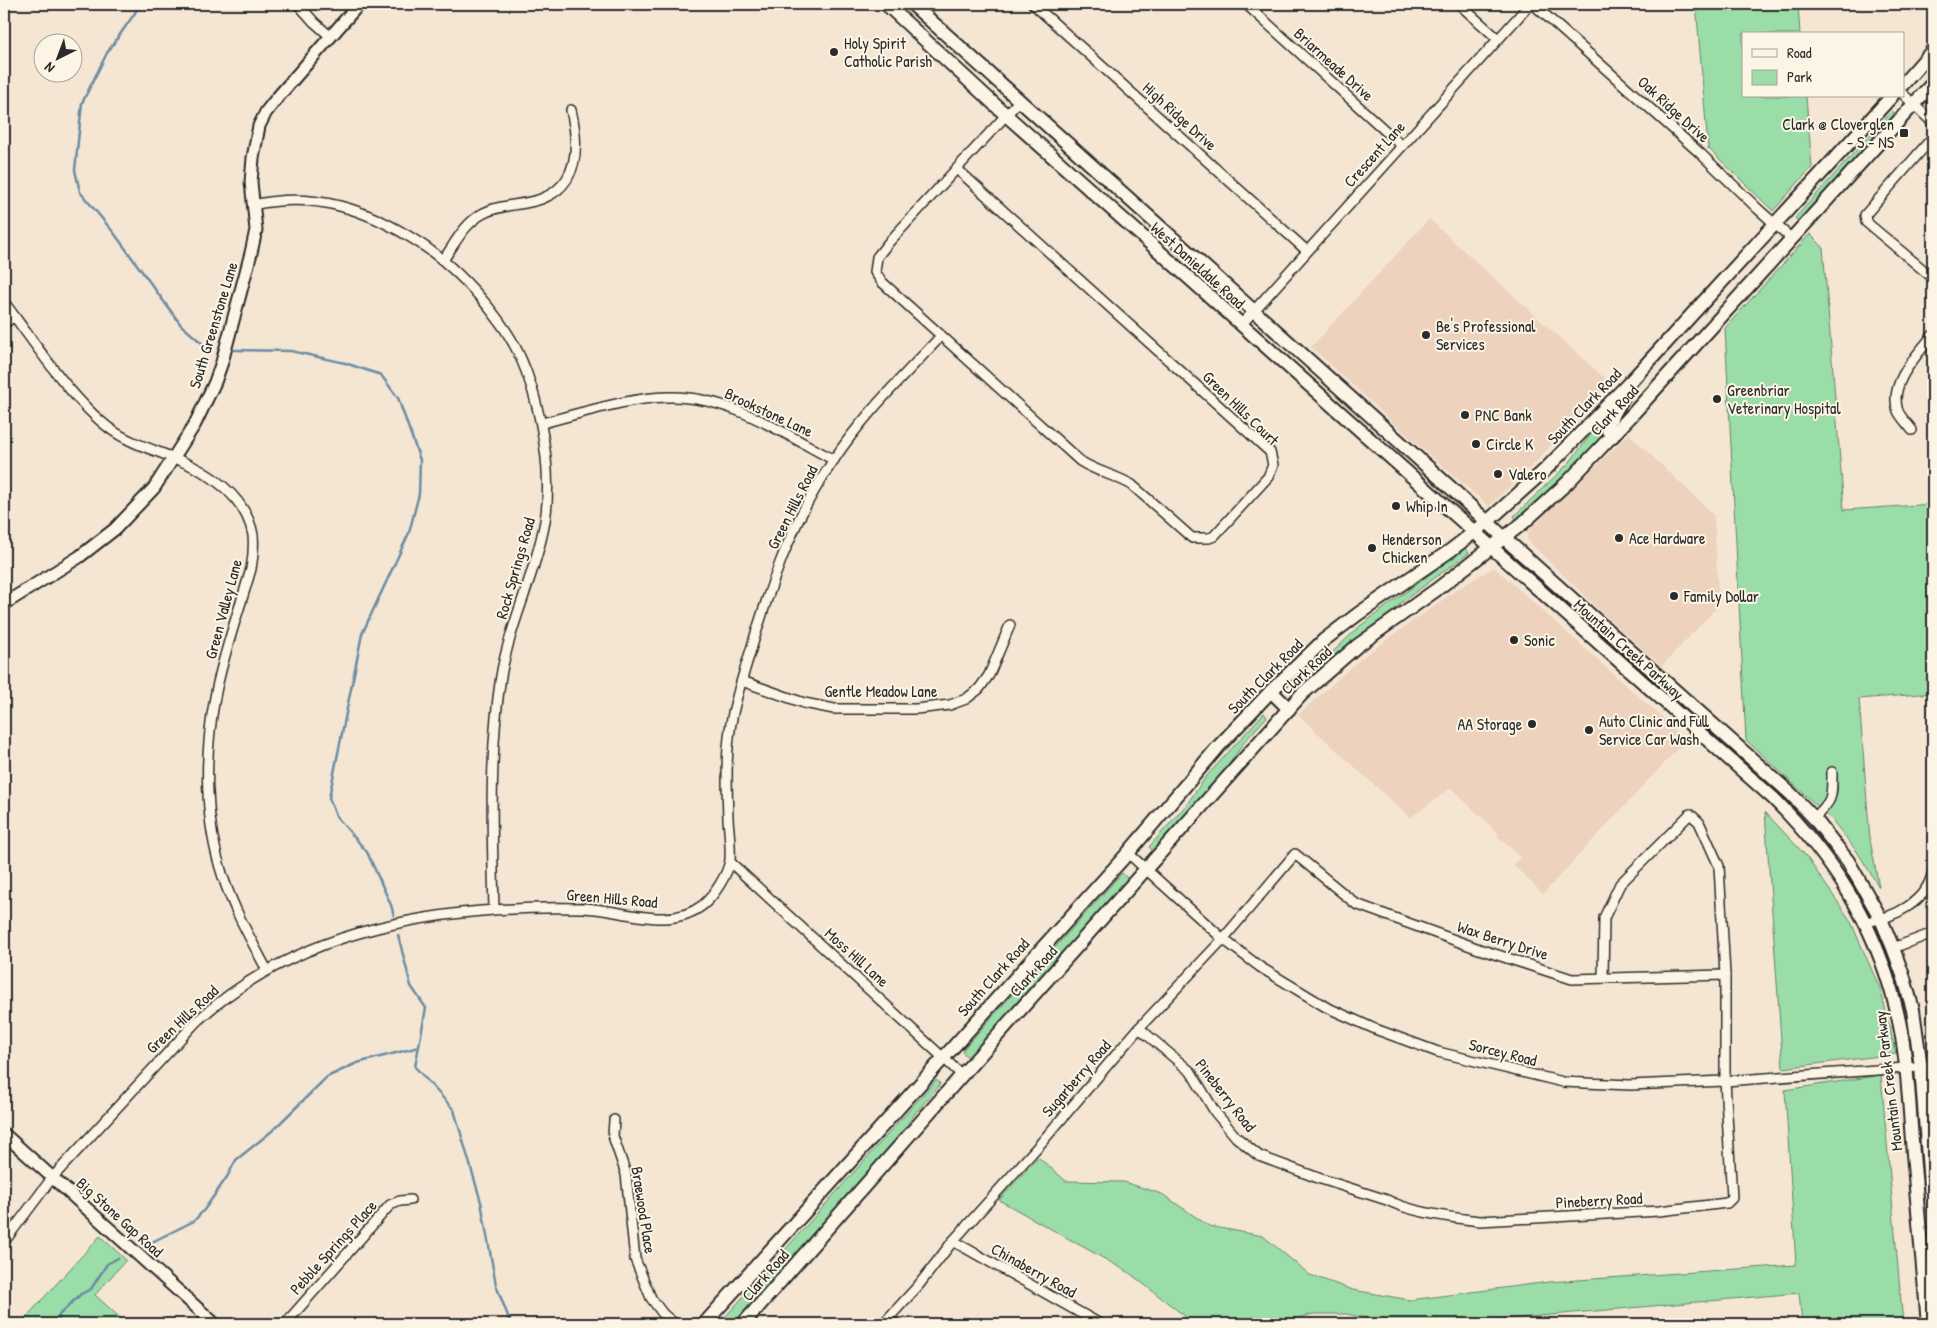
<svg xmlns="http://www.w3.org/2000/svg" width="1937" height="1328" viewBox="0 0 1937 1328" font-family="'Patrick Hand',sans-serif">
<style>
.built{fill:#edd3be}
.green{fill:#9bdda8;stroke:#63846a}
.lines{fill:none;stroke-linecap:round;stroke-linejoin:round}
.stream{stroke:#6b8ca4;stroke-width:2.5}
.minor-casing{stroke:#2b2b2b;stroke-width:12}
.tertiary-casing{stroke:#2b2b2b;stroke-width:15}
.secondary-casing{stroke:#2b2b2b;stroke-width:16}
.minor{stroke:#fcf5e5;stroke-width:9}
.tertiary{stroke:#fcf5e5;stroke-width:11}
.secondary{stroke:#fcf5e5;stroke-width:12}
.poi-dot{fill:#2b2b2b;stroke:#fcf5e5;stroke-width:2}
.labels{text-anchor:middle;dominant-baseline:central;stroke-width:4;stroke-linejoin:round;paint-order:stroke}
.poi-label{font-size:16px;fill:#2b2b2b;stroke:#fcf5e5;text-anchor:start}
.street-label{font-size:16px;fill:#2b2b2b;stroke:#fcf5e5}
</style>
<rect width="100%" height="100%" fill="#f5e6d3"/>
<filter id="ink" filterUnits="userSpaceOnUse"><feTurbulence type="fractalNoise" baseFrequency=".02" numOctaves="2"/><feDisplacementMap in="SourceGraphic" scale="10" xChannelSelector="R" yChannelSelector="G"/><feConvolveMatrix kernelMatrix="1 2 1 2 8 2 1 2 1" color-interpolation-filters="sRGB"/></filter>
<g filter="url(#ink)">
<g class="built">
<path d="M1429 219 1609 382 1531 467 1489 506 1410 438 1311 347Z"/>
<path d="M1629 434 1714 515 1719 605 1662 666 1604 615 1527 540V532Z"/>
<path d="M1494 567 1665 720 1685 741 1543 894 1513 865 1520 857 1497 836 1499 834 1451 788 1410 818 1298 715 1359 660 1456 590Z"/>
</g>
<g class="green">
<path d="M1696 4H1798L1800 34H1743V96H1806L1812 167 1773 211 1708 148Z"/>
<path d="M1892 111 1897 115 1799 222 1795 218Z"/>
<path d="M1810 234 1823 247 1844 510 1933 504V693L1859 699 1870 840 1879 887 1858 853 1832 820 1746 740 1725 328Z"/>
<path d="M1595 429 1603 436 1551 490 1517 520 1514 516 1569 463Z"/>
<path d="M1465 548 1469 553 1402 602 1382 622 1301 689 1297 686 1360 626Z"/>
<path d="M1264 713 1267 717 1265 719 1245 741 1224 772 1153 851 1149 847 1187 804 1205 778Z"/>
<path d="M1765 812 1806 856 1850 920 1881 991 1896 1054 1783 1068Z"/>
<path d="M1122 873 1127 878 1124 883 974 1053 968 1057 962 1052 966 1046Z"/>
<path d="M1881 1075 1903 1324H1802L1799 1293 1450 1324H1395L1346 1314H1313L1277 1324H1195L1128 1272 999 1200 1038 1157 1066 1181 1124 1182 1162 1194 1209 1226 1263 1236 1310 1275 1353 1290 1410 1300 1549 1282 1796 1265 1785 1090Z"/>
<path d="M936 1080 940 1083 939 1086 916 1112 899 1137 733 1324H719Z"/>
<path d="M100 1236 126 1260 95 1295 127 1324H20Z"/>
</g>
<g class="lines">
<g class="stream">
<path d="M139 4 135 13 107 53 82 103 75 170 80 192 114 233 181 325 203 344 213 346"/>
<path d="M234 350 291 351 345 363 381 375 398 398 420 460 419 494 409 533 362 634 329 798 336 816 367 852 391 905 394 916"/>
<path d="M398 935 411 986 426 1008 415 1067 454 1110 481 1202 496 1285 511 1324"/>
<path d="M148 1244 194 1221 204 1210 227 1177 236 1160 272 1131 327 1077 357 1063 419 1047"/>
<path d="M58 1324 59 1315 81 1294 91 1289 107 1264 118 1258"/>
</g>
<defs>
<g id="minor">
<path d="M298 4 314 22 331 37"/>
<path d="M1033 4 1307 251"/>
<path d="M1246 4 1402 146"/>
<path d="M1459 4 1498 39"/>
<path d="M1533 4 1701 154 1758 209 1792 239"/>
<path d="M1903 94 1933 123"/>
<path d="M1933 137 1865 215 1866 222 1933 278"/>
<path d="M957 169 1270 452 1273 465 1268 477 1214 536 1209 538H1192L1132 485C1115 475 1097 472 1080 461L882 282 875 272 877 257 889 242 1020 100"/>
<path d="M253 205C314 191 367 209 418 242 451 263 485 299 506 331 537 378 554 465 545 521 536 573 510 623 501 676 489 753 492 831 494 909"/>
<path d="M443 260C455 244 463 225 482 214 499 204 522 206 541 199 580 185 579 144 571 110"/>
<path d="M4 302C33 341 71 399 109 428 129 443 152 449 174 458 208 471 246 496 253 535 254 546 253 558 251 569 239 611 223 654 215 697 204 756 204 820 223 877 234 910 251 940 267 970"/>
<path d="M4 324 14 316"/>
<path d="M1241 325 1530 4"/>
<path d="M542 423C583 413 625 398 668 397 728 395 783 433 834 460"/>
<path d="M1912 430C1908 424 1901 418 1898 411 1888 383 1918 354 1933 335"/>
<path d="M742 681 804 703 834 709H916L950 705 966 699 979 689 989 675 1010 625"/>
<path d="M1814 818C1833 800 1832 798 1832 772"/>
<path d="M1933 836V844"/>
<path d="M1128 853 1223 939 1260 967 1326 1007 1375 1029 1438 1052 1563 1082 1630 1085 1725 1081 1933 1066"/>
<path d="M730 862 962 1075"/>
<path d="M1865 922C1894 918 1927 902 1933 871"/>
<path d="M1893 948 1933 933"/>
<path d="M1139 1028 1191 1072 1215 1112 1236 1137 1259 1156 1321 1179 1387 1200C1410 1212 1453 1218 1480 1221L1659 1211 1727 1203 1732 1198 1725 1081V975L1719 866 1699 822 1690 814 1620 884 1604 918 1603 978"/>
<path d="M614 1120 613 1136 626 1174 635 1259 651 1298 663 1314 675 1324"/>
<path d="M953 1241 1100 1324"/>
<path d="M4 1242 52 1178 196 1022C300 926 447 905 583 908 622 909 668 932 703 905 714 896 728 874 730 860 731 847 729 832 728 819 727 783 725 749 733 713 739 686 748 660 756 633 766 602 776 569 790 539 801 512 817 485 833 461 863 415 904 376 941 336"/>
<path d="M285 1324 390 1205 400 1201 410 1200"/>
<path d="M883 1324 918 1286 953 1241 1041 1143 1139 1028 1223 939 1295 854 1356 904 1479 949 1572 979 1725 975"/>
</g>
<g id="tertiary">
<path d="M4 604 79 557 115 529 154 488 195 424 215 382 222 362 251 253 256 230 251 182 253 158 259 126 266 112 277 98 359 4"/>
<path d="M4 1134 215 1324"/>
</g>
<g id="secondary">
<path d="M886 4 1006 115 1773 798C1833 858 1874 922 1895 1004 1908 1053 1909 1105 1913 1154 1918 1211 1923 1268 1928 1324"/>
<path d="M912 4 1451 488 1514 547 1791 794 1814 818 1848 861 1881 919 1893 948 1904 978 1913 1010 1921 1067 1933 1223"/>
<path d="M1903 84 1933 50"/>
<path d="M1613 436 1608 431V424L1627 390"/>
<path d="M1271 691 1289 709"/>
<path d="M704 1324 1128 853 1218 747 1271 691 1324 640 1358 614 1451 550 1487 522 1545 470 1631 381 1892 96"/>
<path d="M743 1324 962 1075 1302 694 1357 646 1436 590 1523 523 1568 482 1629 418 1933 83"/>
</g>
</defs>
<use href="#minor" class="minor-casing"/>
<use href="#tertiary" class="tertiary-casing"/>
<use href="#secondary" class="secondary-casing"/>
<use href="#minor" class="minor"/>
<use href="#tertiary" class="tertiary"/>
<use href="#secondary" class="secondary"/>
</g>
</g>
<g class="poi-dot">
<circle cx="834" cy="52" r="5"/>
<rect x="1899" y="128" width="10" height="10" rx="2.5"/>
<circle cx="1426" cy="335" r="5"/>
<circle cx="1717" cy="399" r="5"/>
<circle cx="1465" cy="415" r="5"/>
<circle cx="1476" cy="444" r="5"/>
<circle cx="1498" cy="474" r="5"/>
<circle cx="1396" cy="506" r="5"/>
<circle cx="1619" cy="538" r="5"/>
<circle cx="1372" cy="548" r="5"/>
<circle cx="1674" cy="596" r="5"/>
<circle cx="1514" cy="640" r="5"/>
<circle cx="1532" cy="724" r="5"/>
<circle cx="1589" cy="730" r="5"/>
</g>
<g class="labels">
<g class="poi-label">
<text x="844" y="43">Holy Spirit<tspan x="844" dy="18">Catholic Parish</tspan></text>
<text x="1894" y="124" text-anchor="end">Clark @ Cloverglen<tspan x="1894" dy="18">- S - NS</tspan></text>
<text x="1436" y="326">Be's Professional<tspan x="1436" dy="18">Services</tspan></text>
<text x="1727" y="390">Greenbriar<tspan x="1727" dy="18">Veterinary Hospital</tspan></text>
<text x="1475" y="415">PNC Bank</text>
<text x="1486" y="444">Circle K</text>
<text x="1508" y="474">Valero</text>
<text x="1406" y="506">Whip In</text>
<text x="1629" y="538">Ace Hardware</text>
<text x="1382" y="539">Henderson<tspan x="1382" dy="18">Chicken</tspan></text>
<text x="1684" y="596">Family Dollar</text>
<text x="1524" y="640">Sonic</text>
<text x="1599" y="721">Auto Clinic and Full<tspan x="1599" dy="18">Service Car Wash</tspan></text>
<text x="1522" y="724" text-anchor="end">AA Storage</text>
</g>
<g class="street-label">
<text transform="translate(1334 64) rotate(42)">Briarmeade Drive</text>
<text transform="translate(1674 109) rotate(42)">Oak Ridge Drive</text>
<text transform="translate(1180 116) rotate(42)">High Ridge Drive</text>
<text transform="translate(1374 154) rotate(-48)">Crescent Lane</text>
<text transform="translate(1198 265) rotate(42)">West Danieldale Road</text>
<text transform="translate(213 325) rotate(-73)">South Greenstone Lane</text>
<text transform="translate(1584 406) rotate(-46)">South Clark Road</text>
<text transform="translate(1241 408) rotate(44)">Green Hills Court</text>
<text transform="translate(1614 410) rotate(-47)">Clark Road</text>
<text transform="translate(769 412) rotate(25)">Brookstone Lane</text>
<text transform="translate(792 507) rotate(-63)">Green Hills Road</text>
<text transform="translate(515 568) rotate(-74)">Rock Springs Road</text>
<text transform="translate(223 609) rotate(-75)">Green Valley Lane</text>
<text transform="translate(1629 649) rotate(42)">Mountain Creek Parkway</text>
<text transform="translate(1306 670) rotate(-43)">Clark Road</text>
<text transform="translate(1265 676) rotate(-45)">South Clark Road</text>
<text x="881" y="691">Gentle Meadow Lane</text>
<text transform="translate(612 898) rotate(5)">Green Hills Road</text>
<text transform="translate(1503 940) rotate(18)">Wax Berry Drive</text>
<text transform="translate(857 957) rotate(42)">Moss Hill Lane</text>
<text transform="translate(1033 971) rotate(-48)">Clark Road</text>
<text transform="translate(993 977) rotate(-48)">South Clark Road</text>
<text transform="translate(182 1019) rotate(-43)">Green Hills Road</text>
<text transform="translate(1503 1052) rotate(14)">Sorcey Road</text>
<text transform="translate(1076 1078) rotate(-49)">Sugarberry Road</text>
<text transform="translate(1888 1081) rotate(-97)">Mountain Creek Parkway</text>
<text transform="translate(1226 1095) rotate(52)">Pineberry Road</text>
<text transform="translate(1599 1200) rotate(-3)">Pineberry Road</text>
<text transform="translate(644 1210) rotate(81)">Braewood Place</text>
<text transform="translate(120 1217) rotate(42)">Big Stone Gap Road</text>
<text transform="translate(333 1247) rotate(-48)">Pebble Springs Place</text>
<text transform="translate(1034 1270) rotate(29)">Chinaberry Road</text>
<text transform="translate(765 1275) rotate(-49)">Clark Road</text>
</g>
</g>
<rect width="1937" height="1328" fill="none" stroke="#fcf5e5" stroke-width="20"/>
<rect x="10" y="10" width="1917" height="1308" fill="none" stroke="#2b2b2b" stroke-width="2" filter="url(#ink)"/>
<rect x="1742" y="32" width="162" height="65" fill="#fcf5e5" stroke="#a8a49b"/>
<rect x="1752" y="49" width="25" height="8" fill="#fcf5e5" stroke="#a8a49b"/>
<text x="1787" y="58" font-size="15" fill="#2b2b2b">Road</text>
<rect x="1752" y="70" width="25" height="15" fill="#9bdda8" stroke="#a8a49b"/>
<text x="1787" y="82" font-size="15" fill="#2b2b2b">Park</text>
<g transform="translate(58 58) rotate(222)"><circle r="24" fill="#fcf5e5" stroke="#a8a49b"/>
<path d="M0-4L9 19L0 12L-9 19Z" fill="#2b2b2b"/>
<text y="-8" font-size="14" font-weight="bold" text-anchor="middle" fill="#2b2b2b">N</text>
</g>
</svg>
